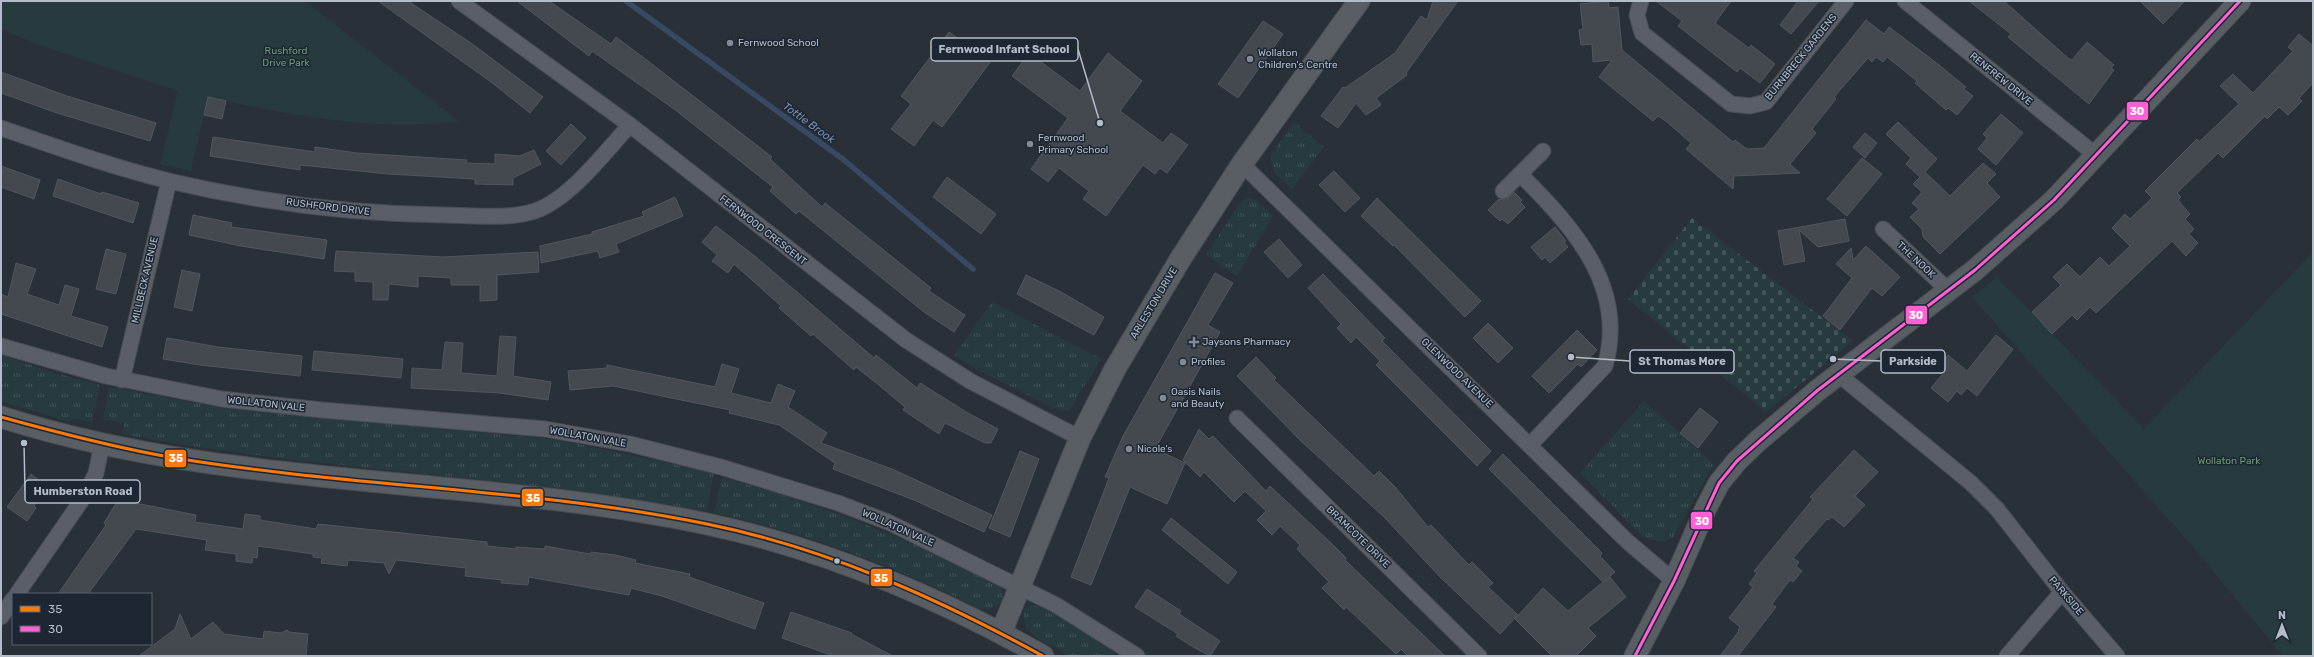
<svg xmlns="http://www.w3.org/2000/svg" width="2314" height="657" viewBox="0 0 2314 657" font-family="Rubik,sans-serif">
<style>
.grass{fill:url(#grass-tufts)}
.cemetery{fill:url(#cemetery-stones)}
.green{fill:#273a3e}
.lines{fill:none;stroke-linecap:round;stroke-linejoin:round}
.stream{stroke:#384963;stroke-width:5.5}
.building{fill:#444950;stroke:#52575f}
.street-casing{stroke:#484c53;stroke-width:17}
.secondary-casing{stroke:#484c53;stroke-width:23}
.street{stroke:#5a5e66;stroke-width:15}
.secondary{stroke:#595d64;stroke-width:21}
.bus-1-casing{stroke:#1d2633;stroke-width:6}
.bus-2-casing{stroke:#1d2633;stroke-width:6}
.bus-1{stroke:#ff7a0d;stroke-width:3}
.bus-2{stroke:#ff61d5;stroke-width:3}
.poi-dot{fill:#848b96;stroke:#1d2633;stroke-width:1.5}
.bus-dot{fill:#b4bcc9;stroke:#1d2633;stroke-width:1.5}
.labels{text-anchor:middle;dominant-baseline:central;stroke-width:3;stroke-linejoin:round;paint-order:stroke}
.poi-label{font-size:10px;fill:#b4bcc9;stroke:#1d2633;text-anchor:start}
.park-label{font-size:10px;fill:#6b9a76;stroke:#1d2633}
.street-label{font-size:10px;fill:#b4bcc9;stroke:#1d2633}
.water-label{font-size:11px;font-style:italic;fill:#7c92b1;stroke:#1d2633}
.leader{fill:none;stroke:#b4bcc9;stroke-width:1.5}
.callout-dot{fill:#b4bcc9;stroke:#1d2633;stroke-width:1.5}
.callout{fill:#1d2633;stroke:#b4bcc9;stroke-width:1.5}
.callout-label{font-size:11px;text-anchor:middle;font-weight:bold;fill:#b4bcc9}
.line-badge{stroke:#1d2633;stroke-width:1.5}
.badge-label{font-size:11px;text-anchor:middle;font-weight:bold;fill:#fff}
</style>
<defs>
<pattern id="grass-tufts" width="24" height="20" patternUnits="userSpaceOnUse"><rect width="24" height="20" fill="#273a3e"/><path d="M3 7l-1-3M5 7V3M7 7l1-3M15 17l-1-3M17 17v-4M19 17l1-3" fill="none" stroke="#445559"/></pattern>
<pattern id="cemetery-stones" width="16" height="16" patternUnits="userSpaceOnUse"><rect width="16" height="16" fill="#273a3e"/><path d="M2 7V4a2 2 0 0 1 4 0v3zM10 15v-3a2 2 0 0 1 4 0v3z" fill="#445559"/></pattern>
</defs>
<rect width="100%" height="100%" fill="#2a3038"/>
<g class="grass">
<path d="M1294 122 1324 147 1292 189 1274 172 1270 156Z"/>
<path d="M1248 198 1256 200 1273 216 1237 276 1206 255 1240 202Z"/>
<path d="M992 302 1101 359 1071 408 1067 411 1058 410 978 370 954 355Z"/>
<path d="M1 355 48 371 100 385 92 423 72 418 70 422 1 401Z"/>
<path d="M109 387 202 404 250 410 560 440 714 473 706 511C512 475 315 471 122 434L124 423 103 419Z"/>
<path d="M1644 401 1714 464 1673 538C1662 543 1655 541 1643 537L1580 473Z"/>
<path d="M722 477C817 504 910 538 998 584L1002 588 1003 600C996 609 988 610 978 608 893 565 807 533 714 513Z"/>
<path d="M1032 605 1044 608 1115 652 1113 656H1070L1037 638 1026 628 1023 615 1025 608Z"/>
</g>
<path class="cemetery" d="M1692 218 1853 341 1766 412 1628 299Z"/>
<g class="green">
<path d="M1 1H305L459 121C377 132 287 115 208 97L191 171 160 164 178 91 36 44 1 29Z"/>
<path d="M2313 252V656H2283L2193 547 1972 297 1997 277 2144 429Z"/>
</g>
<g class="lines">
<path class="stream" d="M626 1 844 160 973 269"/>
</g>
<g class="building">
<path d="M378 1H408L471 43 543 97 530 113 491 82Z"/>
<path d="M517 1H549L611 44 616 37 648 61 772 157 770 159 822 207 825 203 931 288 929 291 965 315 954 332 924 312 799 211 796 214 770 191 773 187 674 109 592 51 589 56Z"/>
<path d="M1433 1H1458L1406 73 1407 75 1376 98 1381 105 1366 115 1356 103 1338 128 1321 116 1343 87 1345 88 1395 53 1421 16 1427 20Z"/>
<path d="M1608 1 1609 8 1618 7 1622 50 1733 142 1735 140 1747 149 1764 148 1866 20 1884 34 1889 27 1934 61 1966 87 1964 89 1973 96 1957 115 1948 108 1946 110 1915 83 1917 81 1887 57 1883 62 1876 57 1872 62 1868 58 1834 97 1836 99 1812 129 1816 133 1790 164 1800 173 1734 176 1733 189 1686 149 1691 143 1667 122 1658 116 1653 121 1599 77 1612 60 1593 62 1592 44 1581 45 1579 30 1583 29 1580 4Z"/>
<path d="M1656 1H1731L1715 23 1749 48 1751 45 1775 64 1760 83 1740 68 1737 72 1678 26 1682 21Z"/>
<path d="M1798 1H1819L1791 34 1780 25Z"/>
<path d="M1969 1H2004L2068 58 2072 60 2087 42 2114 65 2111 68 2114 70 2089 104 2008 37 2011 34Z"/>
<path d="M2140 1H2185L2163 24Z"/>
<path d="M1263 21 1283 34 1238 98 1218 84Z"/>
<path d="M949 32 971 48 978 39 997 53 942 127 933 120 914 146 891 129 911 104 901 96Z"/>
<path d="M2299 34 2313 46V83L2299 98 2302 101 2288 115 2279 107 2267 119 2265 116 2223 158 2218 153 2177 193 2181 197 2178 200 2190 214 2185 219 2194 229 2189 234 2198 243 2186 256 2172 241 2096 313 2090 307 2077 320 2072 315 2052 334 2032 312 2061 285 2053 277 2067 264 2080 277 2100 257 2109 266 2130 246 2112 228 2125 214 2130 219 2152 198 2145 191 2197 139 2199 142 2239 104 2220 86 2233 74 2253 93 2293 51 2288 47Z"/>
<path d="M1029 53 1080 91 1108 53 1142 81 1120 111 1163 143 1171 133 1188 145 1167 173 1160 168 1155 174 1143 165 1106 216 1083 199 1089 191 1059 168 1048 182 1031 169 1068 118 1012 76Z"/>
<path d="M1 72 67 96 156 123 150 141 57 113 1 93Z"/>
<path d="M208 97 226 101 222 119 204 115Z"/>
<path d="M2001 114 2023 133 1996 165 1978 149 1987 138 1983 134Z"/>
<path d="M1898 122 1937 159 1925 172 1950 196 1983 163 1996 174 1987 183 2000 197 1940 254 1923 237 1922 229 1910 217 1919 209 1912 203 1922 192 1913 184 1920 177 1906 164 1911 158 1886 134Z"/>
<path d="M571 124 586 138 561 165 546 151Z"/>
<path d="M1865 133 1877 143 1865 158 1853 147Z"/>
<path d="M213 137 315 152V147L357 153 467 160 466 163 495 164V154L520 156 534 150 541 164 513 178V185L475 184V179L388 174 300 165V170L210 156Z"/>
<path d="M1862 158 1882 174 1847 216 1827 199Z"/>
<path d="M1 166 40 180 34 199 1 187Z"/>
<path d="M1334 171 1360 198 1345 212 1319 185Z"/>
<path d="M947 177 996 214 981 234 933 197Z"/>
<path d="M58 179 101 194 102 192 139 203 133 223 53 196Z"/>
<path d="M1514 192 1522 200 1520 202 1525 207 1508 224 1502 219 1500 221 1488 210 1499 199 1506 200Z"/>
<path d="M675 197 683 216 616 244 619 252 600 258 598 251 541 263 540 246 592 234V232L644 216 642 212Z"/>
<path d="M1377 198 1481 301 1465 317 1394 245 1393 246 1361 216Z"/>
<path d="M193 215 232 223 231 227 327 240 324 259 241 246 189 235Z"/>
<path d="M1845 219 1849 241 1818 247 1799 230 1805 261 1784 265 1778 231Z"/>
<path d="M716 226 756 257 874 358 876 355 917 388 920 383 968 413 998 429 991 443H985L945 423 939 434 903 410 905 407 880 386 856 367 854 370 813 334 811 336 779 308 781 306 734 264 728 273 712 261 717 255 702 242Z"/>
<path d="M1555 227 1566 241 1564 242 1568 247 1550 263 1545 257 1542 260 1531 247Z"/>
<path d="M1279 239 1302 265 1288 278 1264 252Z"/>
<path d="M1866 246 1900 277 1882 296 1872 288 1840 330 1823 316 1852 278 1836 264 1851 248 1853 260Z"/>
<path d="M106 249 126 254 116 294 96 289Z"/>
<path d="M336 251 443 257 538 252 539 272 497 275V300L480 301V285H451V278L418 276V287L389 284 388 300H373V282L355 281V272L334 271Z"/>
<path d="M16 263 36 269 27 294 59 305 65 285 79 289 71 316 108 327 102 347 1 314V294L8 297Z"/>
<path d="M182 270 200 274 192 311 174 307Z"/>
<path d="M1215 273 1233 283 1208 325 1220 332 1155 449 1185 463 1167 504 1130 487 1091 585 1071 577 1109 478 1105 477 1123 436Z"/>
<path d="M1323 274 1385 338 1382 341 1491 451 1477 466 1376 365 1380 361 1356 337 1351 343 1337 328 1341 324 1308 288Z"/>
<path d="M1026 275 1061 292 1104 317 1094 335 1017 294Z"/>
<path d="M1488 323 1513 348 1498 363 1473 338Z"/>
<path d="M1577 330 1597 350 1581 367 1578 364 1549 393 1532 376Z"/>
<path d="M1996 335 2013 349 1977 396 1967 388 1961 395 1957 391 1948 402 1931 388 1945 371 1939 366 1948 355 1967 371Z"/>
<path d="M500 336 516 337 513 376 551 382 548 400 500 393 411 388 412 368 442 370 445 342 463 343 461 373 497 376Z"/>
<path d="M167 338 218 347 302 356 300 376 200 365 163 359Z"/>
<path d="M314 351 403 359 401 378 312 370Z"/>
<path d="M1256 357 1276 378 1274 380 1374 476 1379 471 1396 488 1428 527 1431 525 1469 565 1472 562 1493 583 1488 587 1518 615 1500 634 1440 577 1384 517 1301 441 1237 376Z"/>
<path d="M722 364 739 369 731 393 771 403 778 384 795 391 788 407 827 433 821 443 892 469 992 515 984 532 914 500 833 469 835 463 779 425 729 413 730 410 613 386 570 390 568 371 607 368V365L715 387Z"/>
<path d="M1700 408 1718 422 1698 448 1680 433Z"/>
<path d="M1199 429 1209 439 1213 436 1266 491 1270 486 1331 543 1346 558 1345 560 1445 656H1408L1401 649 1396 654 1346 607 1344 610 1322 588 1329 582 1297 549 1300 545 1280 526 1272 535 1257 520 1266 511 1245 491 1234 502 1204 472 1200 477 1183 460Z"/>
<path d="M1854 450 1878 472 1855 496 1865 505 1844 527 1832 517 1828 520 1827 519 1793 558 1799 562 1796 566 1802 571 1793 582 1790 580 1772 604 1776 607 1738 656H1720L1739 631 1738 630 1740 627 1729 618 1753 587 1749 584 1757 573 1754 571 1813 499 1810 497Z"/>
<path d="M1020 451 1039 459 1010 537 989 528Z"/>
<path d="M1503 454 1602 553 1600 556 1615 572 1604 581 1610 577 1626 597 1588 628 1596 636 1576 656H1552L1515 619 1543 588 1568 611 1603 582 1489 469Z"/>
<path d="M31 474 48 487 34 506 36 508 27 521 7 507Z"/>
<path d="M121 495 135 503 196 515 195 522 243 529 245 514 260 516V520L316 529 318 524 487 542V546L516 549V547L545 549V546L590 554 591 552 615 555 636 560 635 563 690 574 689 577 764 603 755 629 665 597 631 588 629 595 529 577 528 585 501 583 502 580 465 576 466 568 396 560 389 574 384 563 348 560 347 566 321 563 322 558 313 557V554L258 546 257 558 253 557 252 563 236 561V554L205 550 207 540 136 529 88 594H58L106 525 104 523Z"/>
<path d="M1171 518 1237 572 1228 584 1162 530Z"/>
<path d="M1147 589 1181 611 1179 614 1220 641 1210 656 1193 647 1176 636 1178 634 1135 607Z"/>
<path d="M791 612 852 633 851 634 893 656H834L782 638Z"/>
<path d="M180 614 191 639 213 622 224 634 263 639 264 631 281 633 287 630 289 632 308 634 306 656H139L175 629Z"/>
</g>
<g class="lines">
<defs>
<g id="street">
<path d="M459 1 630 125 906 340 970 381 1080 438"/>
<path d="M1641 1 1637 15 1642 33 1731 104 1750 106 1766 102 1846 1"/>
<path d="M1905 1 2097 156"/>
<path d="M1 128C56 147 112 167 169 181 258 202 352 214 444 215 473 215 507 220 535 211 570 199 605 152 630 125"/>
<path d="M1242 164 1628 542 1674 581"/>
<path d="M1520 174C1572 226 1628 286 1605 366L1530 445"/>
<path d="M1503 191 1543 151"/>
<path d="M1883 229 1949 291"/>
<path d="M1 346 106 376 222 399 322 410 545 429 630 444 721 467 838 503 888 522 1056 605 1137 656"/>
<path d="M1838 374 1971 483 1997 509 2062 592 2117 656"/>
<path d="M122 380 169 181"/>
<path d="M1237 418 1479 656"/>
<path d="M17 594 86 494 96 473 102 444"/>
<path d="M1 617 13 599"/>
<path d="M2007 656 2062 592"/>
</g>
<g id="secondary">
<path d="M1 417C229 490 474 475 707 524 825 549 938 597 1043 656"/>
<path d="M1001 633 1080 438 1115 369 1181 258 1242 164 1359 1"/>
<path d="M1635 656 1674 581 1706 508 1719 483 1737 461 1759 440 1818 390 1975 270 2054 200 2240 1"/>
</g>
</defs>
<use href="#street" class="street-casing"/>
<use href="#secondary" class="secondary-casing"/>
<use href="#street" class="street"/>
<use href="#secondary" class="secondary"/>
<defs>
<path id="bus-1" d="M1 417C59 433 116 448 175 458 351 487 531 488 707 524 826 548 937 598 1043 656"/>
<path id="bus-2" d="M1635 656 1674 581 1719 483 1737 461 1818 390 1975 270 2054 200 2240 1"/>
</defs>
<use href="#bus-1" class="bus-1-casing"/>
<use href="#bus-2" class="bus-2-casing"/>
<use href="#bus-1" class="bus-1"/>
<use href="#bus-2" class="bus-2"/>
</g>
<g class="poi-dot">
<circle cx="730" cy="43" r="4"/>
<circle cx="1250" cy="59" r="4"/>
<circle cx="1030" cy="144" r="4"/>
<path d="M1192 336h4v4h4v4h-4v4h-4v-4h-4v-4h4z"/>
<circle cx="1183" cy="362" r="4"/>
<circle cx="1163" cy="398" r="4"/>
<circle cx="1129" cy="449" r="4"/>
</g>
<circle class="bus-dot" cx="837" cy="561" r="3.5"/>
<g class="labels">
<g class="poi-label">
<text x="738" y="43">Fernwood School</text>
<text x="1258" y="53">Wollaton<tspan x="1258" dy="12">Children's Centre</tspan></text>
<text x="1038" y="138">Fernwood<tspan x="1038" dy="12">Primary School</tspan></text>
<text x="1202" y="342">Jaysons Pharmacy</text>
<text x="1191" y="362">Profiles</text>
<text x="1171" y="392">Oasis Nails<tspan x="1171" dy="12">and Beauty</tspan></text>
<text x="1137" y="449">Nicole's</text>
</g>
<g class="park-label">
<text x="286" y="51">Rushford<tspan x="286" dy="12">Drive Park</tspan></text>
<text x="2229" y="461">Wollaton Park</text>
</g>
<g class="street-label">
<text transform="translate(1801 57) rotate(-51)">BURNBRECK GARDENS</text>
<text transform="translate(2001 79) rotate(39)">RENFREW DRIVE</text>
<text transform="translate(328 207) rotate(7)">RUSHFORD DRIVE</text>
<text transform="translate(763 230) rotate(38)">FERNWOOD CRESCENT</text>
<text transform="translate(1916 260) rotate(43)">THE NOOK</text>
<text transform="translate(145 280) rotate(-77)">MILLBECK AVENUE</text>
<text transform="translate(1154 303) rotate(-59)">ARLESTON DRIVE</text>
<text transform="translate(1457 373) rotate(44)">GLENWOOD AVENUE</text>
<text transform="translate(266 404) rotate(6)">WOLLATON VALE</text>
<text transform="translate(588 437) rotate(10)">WOLLATON VALE</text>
<text transform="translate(898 528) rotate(24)">WOLLATON VALE</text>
<text transform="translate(1358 537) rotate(44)">BRAMCOTE DRIVE</text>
<text transform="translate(2066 596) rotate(50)">PARKSIDE</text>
</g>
<g class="water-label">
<text transform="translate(809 123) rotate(36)">Tottle Brook</text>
</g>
</g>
<path class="leader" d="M1100 123L1078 49M1833 359L1881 361M1571 357L1630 361M24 443L25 491"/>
<g class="callout-dot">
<circle cx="1100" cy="123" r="4"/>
<circle cx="1833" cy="359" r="4"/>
<circle cx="1571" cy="357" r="4"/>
<circle cx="24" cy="443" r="4"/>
</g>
<g class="callout">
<rect x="931" y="38" width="147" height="23" rx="4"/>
<rect x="1881" y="350" width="64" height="23" rx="4"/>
<rect x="1630" y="350" width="104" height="23" rx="4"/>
<rect x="25" y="480" width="115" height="23" rx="4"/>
</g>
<g class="callout-label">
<text x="1004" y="53">Fernwood Infant School</text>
<text x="1913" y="365">Parkside</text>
<text x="1682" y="365">St Thomas More</text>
<text x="83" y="495">Humberston Road</text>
</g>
<g class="line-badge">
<rect x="2126" y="101" width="23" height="20" rx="4" fill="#ff61d5"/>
<rect x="1905" y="305" width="23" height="20" rx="4" fill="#ff61d5"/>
<rect x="164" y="449" width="23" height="19" rx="4" fill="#ff7a0d"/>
<rect x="521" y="488" width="23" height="19" rx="4" fill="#ff7a0d"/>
<rect x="1690" y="511" width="23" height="19" rx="4" fill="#ff61d5"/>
<rect x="870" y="568" width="23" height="19" rx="4" fill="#ff7a0d"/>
</g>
<g class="badge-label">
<text x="2137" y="115">30</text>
<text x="1916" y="319">30</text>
<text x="176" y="462">35</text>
<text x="533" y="502">35</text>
<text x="1702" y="525">30</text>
<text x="881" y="582">35</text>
</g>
<rect width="2314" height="657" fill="none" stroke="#b4bcc9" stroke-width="4"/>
<rect x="12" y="593" width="140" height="52" fill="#1d2633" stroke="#59626f"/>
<rect x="20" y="606" width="20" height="6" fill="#ff7a0d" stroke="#59626f"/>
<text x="48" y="613" font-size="12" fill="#b4bcc9">35</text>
<rect x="20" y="626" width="20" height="6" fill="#ff61d5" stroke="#59626f"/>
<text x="48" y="633" font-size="12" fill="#b4bcc9">30</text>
<g transform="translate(2282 625)" stroke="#1d2633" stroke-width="3" paint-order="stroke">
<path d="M0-3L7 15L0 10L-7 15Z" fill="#b4bcc9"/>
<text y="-6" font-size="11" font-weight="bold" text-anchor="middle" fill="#b4bcc9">N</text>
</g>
</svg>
